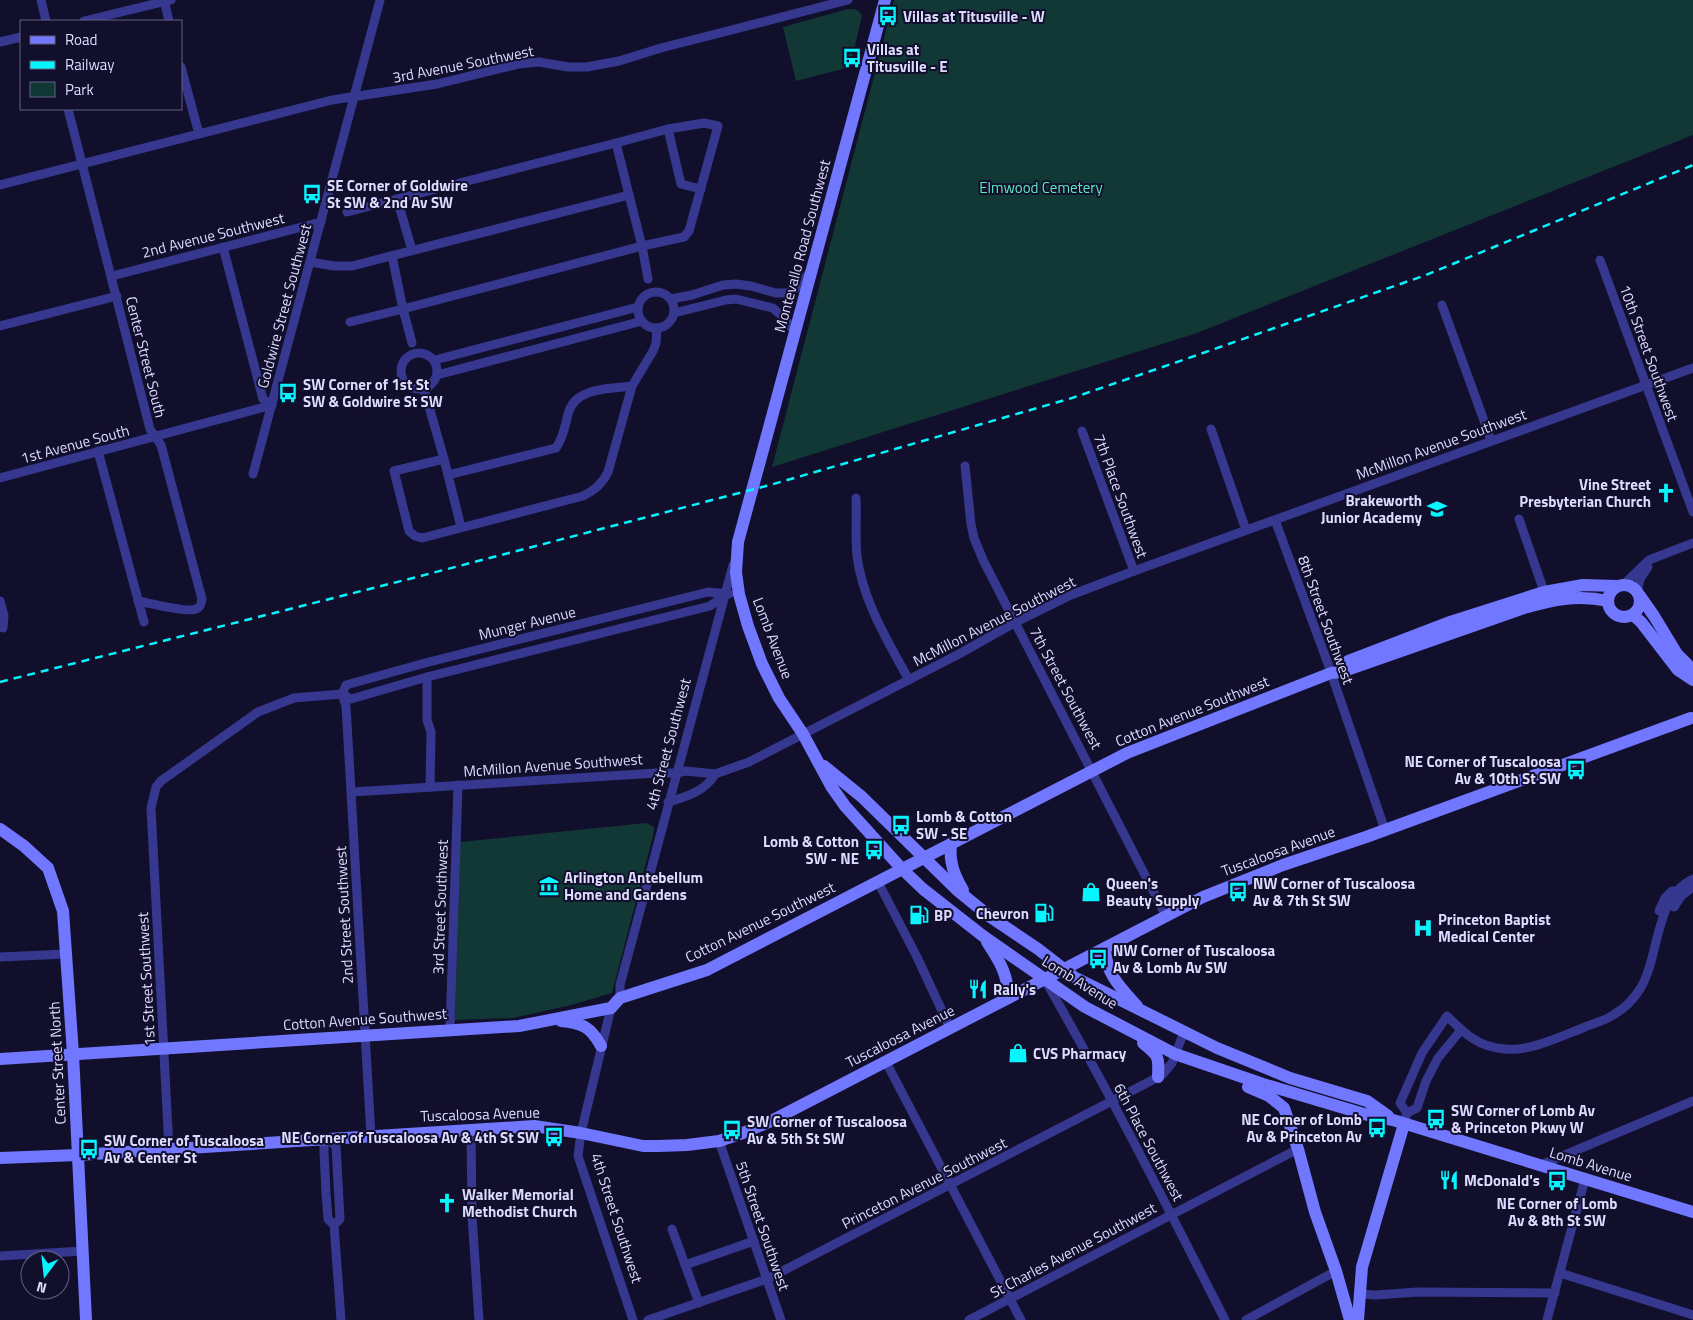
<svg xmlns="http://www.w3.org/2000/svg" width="1693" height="1320" viewBox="0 0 1693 1320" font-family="'Titillium Web',sans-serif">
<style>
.green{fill:#113834}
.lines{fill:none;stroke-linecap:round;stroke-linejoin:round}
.street{stroke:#363890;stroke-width:9}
.secondary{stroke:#7277ff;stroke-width:12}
.rail{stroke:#07f5ff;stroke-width:2.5;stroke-dasharray:8 6;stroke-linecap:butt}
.labels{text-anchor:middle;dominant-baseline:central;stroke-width:4;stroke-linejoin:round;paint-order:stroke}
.poi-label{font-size:15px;font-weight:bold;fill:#dddbff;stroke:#120f2d;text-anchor:start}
.street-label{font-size:15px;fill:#dddbff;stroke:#120f2d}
.park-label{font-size:15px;fill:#5bebbf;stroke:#120f2d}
</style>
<rect width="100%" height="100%" fill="#120f2d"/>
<g class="green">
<path d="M894 0H1693V135L1197 333 772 467Z"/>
<path d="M848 9C855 9 859 9 862 16L850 67 796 81 783 27Z"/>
<path d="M646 823 654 827 653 836 612 993 571 1005 513 1018 455 1020 460 842Z"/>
</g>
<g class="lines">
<g class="street">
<path d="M41 0 46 21"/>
<path d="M164 0 169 21"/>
<path d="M84 21 171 0"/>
<path d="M0 42 21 37"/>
<path d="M181 67 199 134"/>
<path d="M68 109 150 429 161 445 202 599C201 604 201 607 196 609 188 613 149 603 138 601"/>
<path d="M616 143 668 129 681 184 701 189"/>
<path d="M0 185 332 100 437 84 519 64 539 62 568 67H587L619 61 661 48 848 0"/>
<path d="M347 212 397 199"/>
<path d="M223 247 263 399 272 405"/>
<path d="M392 256 403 309 642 246 629 195"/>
<path d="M1600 260 1693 512"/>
<path d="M310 262 334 266H352L629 195 616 143 397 199 412 250"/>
<path d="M112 276 321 222"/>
<path d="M648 279 642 246 684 237 689 231 718 126 704 123 668 129"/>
<circle cx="656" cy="310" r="18"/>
<path d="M671 299 692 295 723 285 736 284 751 286 776 293H786L795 289 811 271"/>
<path d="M1442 305 1491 440"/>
<path d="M674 313 726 300 736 299 773 308 785 319 795 332"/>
<path d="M350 322 403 309 412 343"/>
<path d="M0 326 117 296"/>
<circle cx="419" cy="371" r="18"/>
<path d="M435 360 638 307"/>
<path d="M437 375 642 321"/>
<path d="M424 389 444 459 394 471 409 531 415 536 422 538 583 496C595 490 602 484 608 472L632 386 653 351 656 343 657 328"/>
<path d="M1211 429 1246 530"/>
<path d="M1082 431 1134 571"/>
<path d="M98 451 144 622"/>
<path d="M444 459 461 527"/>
<path d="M965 466 971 524 974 538 983 560 1166 916"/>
<path d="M253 474 380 0"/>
<path d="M448 475 556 448C564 437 565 424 569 411 577 387 611 389 632 386"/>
<path d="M0 478 272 405"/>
<path d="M856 498C857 517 855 537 857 556 862 599 888 642 909 680"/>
<path d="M1519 519 1546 597"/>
<path d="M1275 520 1327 661 1385 830"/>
<path d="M1623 585 1649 560 1693 543"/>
<path d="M1637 592 1640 579 1648 567"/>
<path d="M0 601 4 616 3 628 0 627"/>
<path d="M427 677V720L431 732 430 787"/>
<path d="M342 694 346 706 371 1136"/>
<path d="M342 694 346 685 425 663 708 592 729 594"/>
<path d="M352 792 657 773H676L686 771 715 774 749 762 959 654 1014 623 1071 595 1134 571 1693 368"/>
<path d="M668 802C686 797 706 791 715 774"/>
<path d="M878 882 917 957 950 1028"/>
<path d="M1674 907 1682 895 1693 887"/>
<path d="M1659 911 1665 898 1672 891H1677"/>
<path d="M0 957 66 954"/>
<path d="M1045 980C1109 1091 1167 1206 1225 1320"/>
<path d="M620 998V985L733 565"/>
<path d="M611 1008 581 1133 578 1156 633 1320"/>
<path d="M450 1030 458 785"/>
<path d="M886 1062 1021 1320"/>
<path d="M1407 1113 1417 1108 1426 1081 1438 1058 1461 1030"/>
<path d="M1404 1124 1407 1113 1400 1103 1422 1053 1447 1016C1465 1034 1478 1047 1505 1049 1529 1052 1562 1036 1585 1027 1594 1023 1605 1021 1613 1015 1624 1009 1633 1000 1640 989 1660 957 1654 897 1693 879"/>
<path d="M471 1130 472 1216 479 1320"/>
<path d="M719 1141 781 1320"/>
<path d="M169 1149 151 808 156 787 161 781 258 712 294 698 342 694 351 699 427 677 710 606 726 595"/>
<path d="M1541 1165 1693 1101"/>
<path d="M334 1225 340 1219 336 1146 328 1139 324 1144V1152L326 1193 328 1219 334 1225 341 1320"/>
<path d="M672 1229 699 1303"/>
<path d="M0 1256 83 1251"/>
<path d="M685 1265 754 1241"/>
<path d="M1560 1273 1693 1315"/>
<path d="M1359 1294 1376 1295 1417 1292 1555 1293"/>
<path d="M648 1320 767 1279 1141 1086 1162 1075 1172 1063 1184 1032"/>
<path d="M969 1320 1298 1149"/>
<path d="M1246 1320 1336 1271"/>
<path d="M1547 1320 1585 1179"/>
</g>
<g class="secondary">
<path d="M885 0 738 542 736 572 739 594 748 626 762 664 779 698 803 734 831 786 845 806 902 869 923 889 983 936 1085 1007 1175 1054 1263 1084 1364 1114 1393 1120 1693 1212"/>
<circle cx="1624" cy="601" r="16"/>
<path d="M1640 596 1654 616 1677 654 1693 670"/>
<path d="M1633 615 1641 622 1678 670 1693 680"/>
<path d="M1348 661 1447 623 1544 592 1583 585 1617 586"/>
<path d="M824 766 862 797 957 890 989 916 1038 949 1074 977 1217 1048 1290 1078 1367 1101 1388 1116"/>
<path d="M0 829 24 846 48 868 63 911 73 1054 86 1320"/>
<path d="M951 844C949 862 954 875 963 890"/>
<path d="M987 942C999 960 1009 976 1008 998"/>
<path d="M1105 948C1106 974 1120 987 1137 1006"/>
<path d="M561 1021C582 1023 591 1027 601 1046"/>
<path d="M1143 1043C1159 1056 1159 1056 1158 1077"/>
<path d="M0 1059 519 1026 611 1008 620 998 707 970 1127 753 1331 673 1341 672 1521 609C1551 600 1577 594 1608 601"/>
<path d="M1248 1087 1269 1096 1284 1108 1298 1149 1315 1212 1336 1271 1350 1320"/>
<path d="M0 1158 78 1155 534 1126 581 1133 643 1146H658L687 1145 719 1141 743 1133 771 1121 1203 897 1283 865 1366 837 1691 718"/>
<path d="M1358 1320 1362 1267 1404 1124"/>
</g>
<path class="rail" d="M0 682 409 579 770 485 1072 398 1183 360 1426 275 1693 165"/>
</g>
<defs>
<symbol id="bus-bare" viewBox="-9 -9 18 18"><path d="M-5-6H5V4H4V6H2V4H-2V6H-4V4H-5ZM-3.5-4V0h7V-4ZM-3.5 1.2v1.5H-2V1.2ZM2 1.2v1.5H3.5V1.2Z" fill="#07f5ff" stroke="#120f2d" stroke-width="2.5" paint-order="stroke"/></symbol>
<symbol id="church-bare" viewBox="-9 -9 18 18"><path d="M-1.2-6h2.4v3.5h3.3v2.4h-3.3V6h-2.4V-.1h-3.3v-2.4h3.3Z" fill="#07f5ff" stroke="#120f2d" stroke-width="2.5" paint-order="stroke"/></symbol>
<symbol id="school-bare" viewBox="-9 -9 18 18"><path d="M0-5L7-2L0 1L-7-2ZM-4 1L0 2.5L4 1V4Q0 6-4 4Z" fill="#07f5ff" stroke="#120f2d" stroke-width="2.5" paint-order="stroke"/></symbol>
<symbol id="museum-bare" viewBox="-9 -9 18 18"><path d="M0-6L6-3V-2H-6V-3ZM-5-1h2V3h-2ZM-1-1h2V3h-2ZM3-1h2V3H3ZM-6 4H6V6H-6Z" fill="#07f5ff" stroke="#120f2d" stroke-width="2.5" paint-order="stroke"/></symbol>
<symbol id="shop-bare" viewBox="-9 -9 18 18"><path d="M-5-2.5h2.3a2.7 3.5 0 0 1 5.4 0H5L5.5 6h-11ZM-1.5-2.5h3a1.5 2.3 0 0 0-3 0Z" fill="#07f5ff" stroke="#120f2d" stroke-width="2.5" paint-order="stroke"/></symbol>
<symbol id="fuel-bare" viewBox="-9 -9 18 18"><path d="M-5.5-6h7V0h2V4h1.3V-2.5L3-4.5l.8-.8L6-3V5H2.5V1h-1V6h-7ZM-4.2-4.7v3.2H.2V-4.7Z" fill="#07f5ff" stroke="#120f2d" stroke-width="2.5" paint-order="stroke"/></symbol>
<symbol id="hospital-bare" viewBox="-9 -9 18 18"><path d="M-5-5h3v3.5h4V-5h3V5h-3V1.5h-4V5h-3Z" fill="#07f5ff" stroke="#120f2d" stroke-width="2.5" paint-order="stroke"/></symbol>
<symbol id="restaurant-bare" viewBox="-9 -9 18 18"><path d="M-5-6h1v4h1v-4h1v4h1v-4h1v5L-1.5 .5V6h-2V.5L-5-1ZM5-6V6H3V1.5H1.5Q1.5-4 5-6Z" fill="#07f5ff" stroke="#120f2d" stroke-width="2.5" paint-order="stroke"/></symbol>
</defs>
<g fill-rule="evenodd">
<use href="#bus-bare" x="874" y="2" width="28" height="28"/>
<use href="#bus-bare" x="838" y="44" width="28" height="28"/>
<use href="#bus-bare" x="298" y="180" width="28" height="28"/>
<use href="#bus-bare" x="274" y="379" width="28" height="28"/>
<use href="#church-bare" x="1652" y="479" width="28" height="28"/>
<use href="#school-bare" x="1423" y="495" width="28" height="28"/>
<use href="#bus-bare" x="1562" y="756" width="28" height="28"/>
<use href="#bus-bare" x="887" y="811" width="28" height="28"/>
<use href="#bus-bare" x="860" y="836" width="28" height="28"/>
<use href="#museum-bare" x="535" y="872" width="28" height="28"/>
<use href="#shop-bare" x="1077" y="878" width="28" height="28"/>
<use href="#bus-bare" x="1224" y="878" width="28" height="28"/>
<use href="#fuel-bare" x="1030" y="899" width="28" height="28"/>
<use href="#fuel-bare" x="905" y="901" width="28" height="28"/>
<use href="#hospital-bare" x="1409" y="914" width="28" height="28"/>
<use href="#bus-bare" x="1084" y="945" width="28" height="28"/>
<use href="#restaurant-bare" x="964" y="975" width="28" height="28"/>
<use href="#shop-bare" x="1004" y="1039" width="28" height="28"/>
<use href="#bus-bare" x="1422" y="1105" width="28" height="28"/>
<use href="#bus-bare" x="1363" y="1114" width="28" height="28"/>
<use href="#bus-bare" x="718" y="1116" width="28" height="28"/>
<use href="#bus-bare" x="540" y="1123" width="28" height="28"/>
<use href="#bus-bare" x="75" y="1135" width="28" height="28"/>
<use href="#restaurant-bare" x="1435" y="1166" width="28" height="28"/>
<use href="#bus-bare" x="1543" y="1167" width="28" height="28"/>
<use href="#church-bare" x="433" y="1189" width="28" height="28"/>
</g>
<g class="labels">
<g class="poi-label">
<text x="903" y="16">Villas at Titusville - W</text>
<text x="867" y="49">Villas at<tspan x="867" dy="17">Titusville - E</tspan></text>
<text x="327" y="185">SE Corner of Goldwire<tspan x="327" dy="17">St SW &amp; 2nd Av SW</tspan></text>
<text x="303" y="384">SW Corner of 1st St<tspan x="303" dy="17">SW &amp; Goldwire St SW</tspan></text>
<text x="1651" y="484" text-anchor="end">Vine Street<tspan x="1651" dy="17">Presbyterian Church</tspan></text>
<text x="1422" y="500" text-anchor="end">Brakeworth<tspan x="1422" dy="17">Junior Academy</tspan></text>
<text x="1561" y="761" text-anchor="end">NE Corner of Tuscaloosa<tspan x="1561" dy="17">Av &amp; 10th St SW</tspan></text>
<text x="916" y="816">Lomb &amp; Cotton<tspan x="916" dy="17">SW - SE</tspan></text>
<text x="859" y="841" text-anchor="end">Lomb &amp; Cotton<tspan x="859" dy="17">SW - NE</tspan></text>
<text x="564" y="877">Arlington Antebellum<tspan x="564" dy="17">Home and Gardens</tspan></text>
<text x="1106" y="883">Queen's<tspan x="1106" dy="17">Beauty Supply</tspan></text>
<text x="1253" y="883">NW Corner of Tuscaloosa<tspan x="1253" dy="17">Av &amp; 7th St SW</tspan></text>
<text x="1029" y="913" text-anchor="end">Chevron</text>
<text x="934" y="915">BP</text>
<text x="1438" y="919">Princeton Baptist<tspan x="1438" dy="17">Medical Center</tspan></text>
<text x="1113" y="950">NW Corner of Tuscaloosa<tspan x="1113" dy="17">Av &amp; Lomb Av SW</tspan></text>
<text x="993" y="989">Rally's</text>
<text x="1033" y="1053">CVS Pharmacy</text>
<text x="1451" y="1110">SW Corner of Lomb Av<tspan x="1451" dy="17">&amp; Princeton Pkwy W</tspan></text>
<text x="1362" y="1119" text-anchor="end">NE Corner of Lomb<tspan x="1362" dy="17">Av &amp; Princeton Av</tspan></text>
<text x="747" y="1121">SW Corner of Tuscaloosa<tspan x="747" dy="17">Av &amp; 5th St SW</tspan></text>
<text x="539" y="1137" text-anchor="end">NE Corner of Tuscaloosa Av &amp; 4th St SW</text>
<text x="104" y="1140">SW Corner of Tuscaloosa<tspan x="104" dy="17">Av &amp; Center St</tspan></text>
<text x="1464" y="1180">McDonald's</text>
<text x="462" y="1194">Walker Memorial<tspan x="462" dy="17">Methodist Church</tspan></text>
<text x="1557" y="1203" text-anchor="middle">NE Corner of Lomb<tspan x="1557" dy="17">Av &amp; 8th St SW</tspan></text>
</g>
<g class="street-label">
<text transform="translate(463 64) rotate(-11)">3rd Avenue Southwest</text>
<text transform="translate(213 235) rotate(-14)">2nd Avenue Southwest</text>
<text transform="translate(802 246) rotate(-75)">Montevallo Road Southwest</text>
<text transform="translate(284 306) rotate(-75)">Goldwire Street Southwest</text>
<text transform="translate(1649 353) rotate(70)">10th Street Southwest</text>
<text transform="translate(146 357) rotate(76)">Center Street South</text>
<text transform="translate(75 444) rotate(-15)">1st Avenue South</text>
<text transform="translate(1441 444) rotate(-20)">McMillon Avenue Southwest</text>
<text transform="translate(1121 496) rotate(70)">7th Place Southwest</text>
<text transform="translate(1326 620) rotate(70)">8th Street Southwest</text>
<text transform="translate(994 621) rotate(-27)">McMillon Avenue Southwest</text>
<text transform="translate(527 623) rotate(-14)">Munger Avenue</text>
<text transform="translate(773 638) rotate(69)">Lomb Avenue</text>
<text transform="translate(1066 688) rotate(62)">7th Street Southwest</text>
<text transform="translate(1192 711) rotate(-22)">Cotton Avenue Southwest</text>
<text transform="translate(668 744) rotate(-75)">4th Street Southwest</text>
<text transform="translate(553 765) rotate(-4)">McMillon Avenue Southwest</text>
<text transform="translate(1278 851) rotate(-20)">Tuscaloosa Avenue</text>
<text transform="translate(440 907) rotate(-88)">3rd Street Southwest</text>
<text transform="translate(344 915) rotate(-93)">2nd Street Southwest</text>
<text transform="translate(760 922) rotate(-26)">Cotton Avenue Southwest</text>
<text transform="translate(146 979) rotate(-93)">1st Street Southwest</text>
<text transform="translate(1080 982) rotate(32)">Lomb Avenue</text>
<text transform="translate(365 1019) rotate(-4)">Cotton Avenue Southwest</text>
<text transform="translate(900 1036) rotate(-27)">Tuscaloosa Avenue</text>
<text transform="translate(57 1063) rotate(-93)">Center Street North</text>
<text transform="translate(480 1114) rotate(-2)">Tuscaloosa Avenue</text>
<text transform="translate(1149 1142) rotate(62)">6th Place Southwest</text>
<text transform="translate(1591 1164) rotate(17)">Lomb Avenue</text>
<text transform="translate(924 1183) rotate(-27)">Princeton Avenue Southwest</text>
<text transform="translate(617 1218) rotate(72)">4th Street Southwest</text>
<text transform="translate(763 1226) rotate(71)">5th Street Southwest</text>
<text transform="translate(1073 1250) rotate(-28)">St Charles Avenue Southwest</text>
</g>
<g class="park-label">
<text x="1041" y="187">Elmwood Cemetery</text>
</g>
</g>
<rect x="20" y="20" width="162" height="90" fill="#120f2d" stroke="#636181"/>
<rect x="30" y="36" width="25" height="8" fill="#7277ff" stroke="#636181"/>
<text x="65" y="45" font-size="15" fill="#dddbff">Road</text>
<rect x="30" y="61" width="25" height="8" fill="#07f5ff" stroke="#636181"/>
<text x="65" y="70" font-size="15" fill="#dddbff">Railway</text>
<rect x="30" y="82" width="25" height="15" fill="#113834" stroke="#636181"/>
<text x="65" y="95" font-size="15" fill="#dddbff">Park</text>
<g transform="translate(45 1275) rotate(195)"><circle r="24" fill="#120f2d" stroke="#636181"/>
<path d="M0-4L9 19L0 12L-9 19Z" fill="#07f5ff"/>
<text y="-8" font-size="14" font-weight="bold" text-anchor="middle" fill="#dddbff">N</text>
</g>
</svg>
